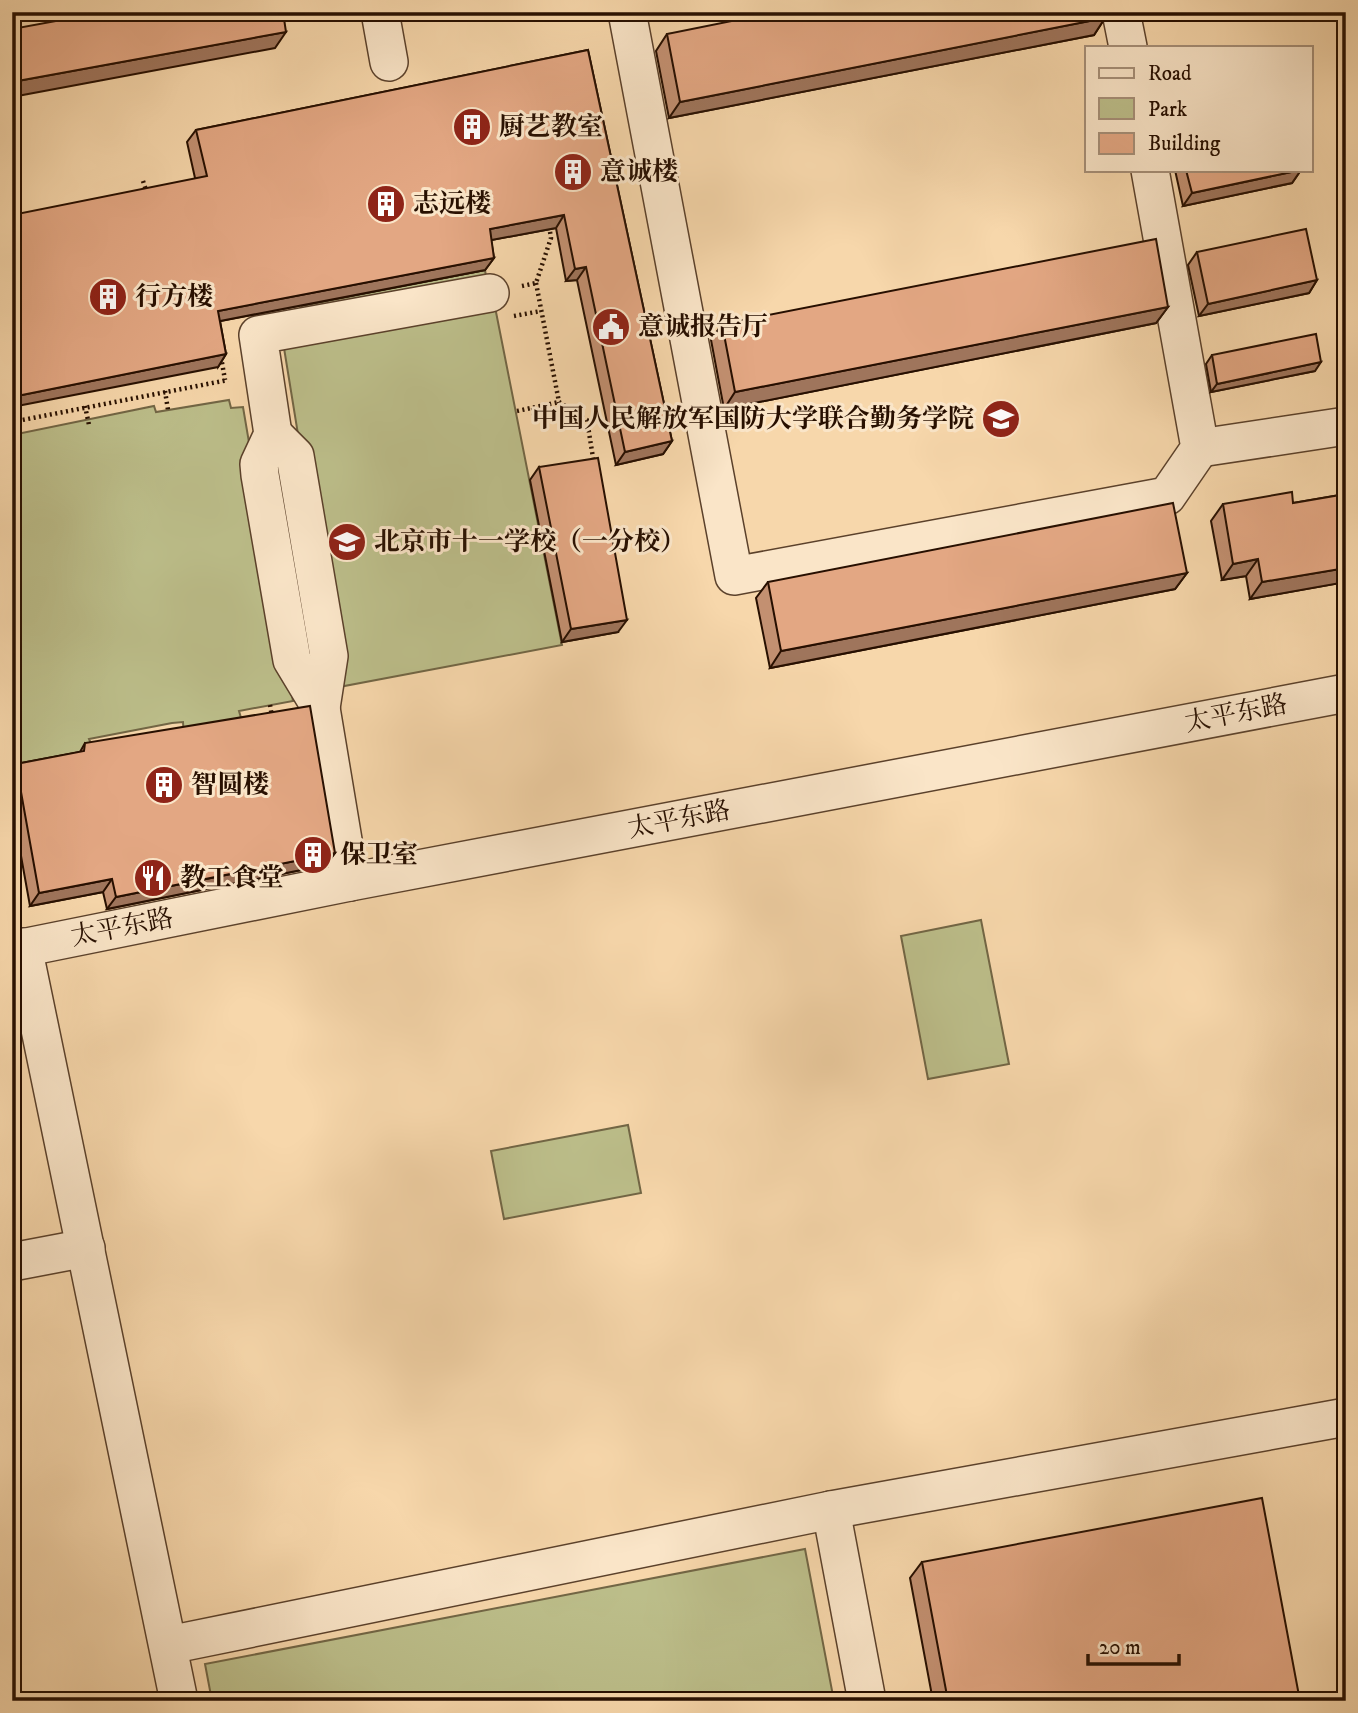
<svg xmlns="http://www.w3.org/2000/svg" width="1358" height="1713" viewBox="0 0 1358 1713" font-family="'IM FELL DW Pica','Noto Serif SC',serif">
<style>
.green{fill:#bcbe8a;stroke:#726645;stroke-width:2}
.lines{fill:none;stroke-linecap:round;stroke-linejoin:round}
.minor-casing{stroke:#5b412b;stroke-width:40}
.path{stroke:#270f00;stroke-width:4.5;stroke-dasharray:2 3.5;stroke-linecap:butt}
.minor{stroke:#fae5c8;stroke-width:37}
.wall{fill:#c39071;stroke:#270f00;stroke-width:2}
.shaded-wall{fill:#9f755c;stroke:#270f00;stroke-width:2}
.building{fill:#e3a783;stroke:#270f00;stroke-width:2}
.labels{text-anchor:middle;dominant-baseline:central;stroke-width:6;stroke-linejoin:round;paint-order:stroke}
.poi-label{font-size:26px;font-weight:bold;fill:#270f00;stroke:#fae5c8;text-anchor:start}
.street-label{font-size:26px;fill:#270f00;stroke:#fae5c8}
</style>
<rect width="100%" height="100%" fill="#f7d7ab"/>
<filter id="stains"><feTurbulence type="fractalNoise" baseFrequency=".00286" numOctaves="4"/><feColorMatrix values="0 0 0 0 .2 0 0 0 0 .09 0 0 0 0 .02 0 0 0 .5 -.17"/></filter>
<radialGradient id="worn" r=".72"><stop offset=".6" stop-color="#630" stop-opacity="0"/><stop offset="1" stop-color="#630" stop-opacity=".3"/></radialGradient>
<g class="green">
<path d="M485 270 486 276 304 311 302 306Z"/>
<path d="M495 307 562 645 339 687 284 348Z"/>
<path d="M229 400 231 408 243 407 293 701 239 711 244 728 184 737 183 722 172 723 89 739 95 753 12 773 17 753 12 754V435L154 406 156 412Z"/>
<path d="M981 920 1009 1064 928 1079 901 936Z"/>
<path d="M628 1125 641 1193 504 1219 491 1151Z"/>
<path d="M805 1549 834 1701H212L205 1664Z"/>
</g>
<g class="lines">
<defs>
<g id="minor">
<path d="M380 12 389 62"/>
<path d="M627 12 734 576 1167 496 1200 448 1150 170"/>
<path d="M1121 12 1128 47"/>
<path d="M273 434 295 456 329 656 321 708"/>
<path d="M1200 448 1346 426"/>
<path d="M350 882 321 708 292 660 260 475 259 464 273 434 258 335 490 293"/>
<path d="M23 947 179 1701"/>
<path d="M12 950 350 882 1346 693"/>
<path d="M12 1262 86 1248"/>
<path d="M831 1510 867 1701"/>
<path d="M169 1645 831 1510 1346 1417"/>
</g>
</defs>
<use href="#minor" class="minor-casing"/>
<g class="path">
<path d="M143 181 146 190"/>
<path d="M536 283 559 402 587 420 594 464"/>
<path d="M522 286 536 283 551 238 549 225"/>
<path d="M514 316 541 311"/>
<path d="M221 357 225 380"/>
<path d="M165 391 168 410"/>
<path d="M85 406 89 425"/>
<path d="M533 408 535 421"/>
<path d="M517 411 559 402"/>
<path d="M12 422 228 380"/>
<path d="M270 705 272 716"/>
</g>
<use href="#minor" class="minor"/>
</g>
<g class="wall">
<path d="M1105 18 1094 35 669 118 656 51 667 34Z"/>
<path d="M588 50 672 441 663 454 616 465 577 280 566 281 556 228 491 240 494 258 485 270 220 321 226 354 218 367 195 178 187 142 196 130Z"/>
<path d="M1175 170H1301L1292 183 1183 206Z"/>
<path d="M1197 252 1317 280 1309 293 1199 316 1188 265Z"/>
<path d="M1168 307 1156 323 724 409 711 340 722 324Z"/>
<path d="M1212 355 1315 371 1211 392 1206 364Z"/>
<path d="M539 467 618 632 562 642 530 480Z"/>
<path d="M1346 494V582L1250 599 1246 576 1222 580 1211 521 1223 504 1293 503Z"/>
<path d="M1187 573 1175 589 770 668 756 598 768 582Z"/>
<path d="M85 743 335 853 326 865 107 909 103 892 30 906 12 806V768L16 764 80 752Z"/>
<path d="M922 1562 1300 1701H933L910 1578Z"/>
</g>
<g class="shaded-wall">
<path d="M1105 18 1094 35 669 118 680 102Z"/>
<path d="M286 32 275 48 12 97V82Z"/>
<path d="M1301 170 1292 183 1183 206 1192 193Z"/>
<path d="M564 215 556 228 481 242 490 229Z"/>
<path d="M494 258 485 270 210 323 218 311Z"/>
<path d="M586 267 577 280 566 281 575 269Z"/>
<path d="M1317 280 1309 293 1199 316 1208 304Z"/>
<path d="M1168 307 1156 323 724 409 735 392Z"/>
<path d="M226 354 218 367 12 407V397Z"/>
<path d="M1321 362 1315 371 1211 392 1217 384Z"/>
<path d="M672 441 663 454 616 465 625 452Z"/>
<path d="M1258 559 1246 576 1222 580 1233 564Z"/>
<path d="M1346 568V582L1250 599 1262 582Z"/>
<path d="M1187 573 1175 589 770 668 781 651Z"/>
<path d="M627 620 618 632 562 642 571 629Z"/>
<path d="M335 853 326 865 107 909 116 897Z"/>
<path d="M112 879 103 892 30 906 39 893Z"/>
</g>
<g class="building">
<path d="M105 12H283L286 32 12 82V29Z"/>
<path d="M777 12H1104L1105 18 680 102 667 34Z"/>
<path d="M588 50 672 441 625 452 586 267 575 269 564 215 490 229 494 258 218 311 226 354 12 397V215L207 176 196 130Z"/>
<path d="M1186 170H1301L1192 193Z"/>
<path d="M1306 229 1317 280 1208 304 1197 252Z"/>
<path d="M1156 239 1168 307 735 392 722 324Z"/>
<path d="M1316 334 1321 362 1217 384 1212 355Z"/>
<path d="M598 458 627 620 571 629 539 467Z"/>
<path d="M1292 492 1293 503 1346 494V568L1262 582 1258 559 1233 564 1223 504Z"/>
<path d="M1173 503 1187 573 781 651 768 582Z"/>
<path d="M310 706 335 853 116 897 112 879 39 893 16 764 84 751 85 743Z"/>
<path d="M1262 1498 1300 1701H948L922 1562Z"/>
</g>
<defs>
<symbol id="building-disc" viewBox="-11 -11 22 22"><circle r="9.5" fill="#8f2418" stroke="#fae5c8"/><path d="M-4-6H4V6H1V3H-1V6H-4ZM-2.5-4.3h1.7v1.8h-1.7ZM.8-4.3h1.7v1.8H.8ZM-2.5-1h1.7V.8h-1.7ZM.8-1h1.7V.8H.8Z" fill="#fff"/></symbol>
<symbol id="civic-disc" viewBox="-11 -11 22 22"><circle r="9.5" fill="#8f2418" stroke="#fae5c8"/><path d="M-.6-6.5H3V-4.5H.6V-3L4-1V1h2V6H-6V1h2V-1L-.6-3ZM-1.2 2.5V6h2.4V2.5Z" fill="#fff"/></symbol>
<symbol id="university-disc" viewBox="-11 -11 22 22"><circle r="9.5" fill="#8f2418" stroke="#fae5c8"/><path d="M0-5L7-2L0 1L-7-2ZM-4 1L0 2.5L4 1V4Q0 6-4 4Z" fill="#fff"/></symbol>
<symbol id="school-disc" viewBox="-11 -11 22 22"><circle r="9.5" fill="#8f2418" stroke="#fae5c8"/><path d="M0-5L7-2L0 1L-7-2ZM-4 1L0 2.5L4 1V4Q0 6-4 4Z" fill="#fff"/></symbol>
<symbol id="restaurant-disc" viewBox="-11 -11 22 22"><circle r="9.5" fill="#8f2418" stroke="#fae5c8"/><path d="M-5-6h1v4h1v-4h1v4h1v-4h1v5L-1.5 .5V6h-2V.5L-5-1ZM5-6V6H3V1.5H1.5Q1.5-4 5-6Z" fill="#fff"/></symbol>
</defs>
<g fill-rule="evenodd">
<use href="#building-disc" x="450" y="105" width="44" height="44"/>
<use href="#building-disc" x="551" y="150" width="44" height="44"/>
<use href="#building-disc" x="364" y="182" width="44" height="44"/>
<use href="#building-disc" x="86" y="275" width="44" height="44"/>
<use href="#civic-disc" x="589" y="305" width="44" height="44"/>
<use href="#university-disc" x="979" y="397" width="44" height="44"/>
<use href="#school-disc" x="325" y="520" width="44" height="44"/>
<use href="#building-disc" x="142" y="763" width="44" height="44"/>
<use href="#building-disc" x="291" y="833" width="44" height="44"/>
<use href="#restaurant-disc" x="131" y="856" width="44" height="44"/>
</g>
<g class="labels">
<g class="poi-label">
<text x="499" y="127">厨艺教室</text>
<text x="600" y="172">意诚楼</text>
<text x="413" y="204">志远楼</text>
<text x="135" y="297">行方楼</text>
<text x="638" y="327">意诚报告厅</text>
<text x="974" y="419" text-anchor="end">中国人民解放军国防大学联合勤务学院</text>
<text x="374" y="542">北京市十一学校（一分校）</text>
<text x="191" y="785">智圆楼</text>
<text x="340" y="855">保卫室</text>
<text x="180" y="878">教工食堂</text>
</g>
<g class="street-label">
<text transform="translate(1236 714) rotate(-11)">太平东路</text>
<text transform="translate(679 820) rotate(-11)">太平东路</text>
<text transform="translate(122 928) rotate(-11)">太平东路</text>
</g>
</g>
<rect width="1358" height="1713" fill="none" stroke="#f7d7ab" stroke-width="42"/>
<rect x="14" y="14" width="1330" height="1685" fill="none" stroke="#270f00" stroke-width="3.5"/>
<rect x="21" y="21" width="1316" height="1671" fill="none" stroke="#270f00" stroke-width="2"/>
<rect x="1085" y="46" width="228" height="126" fill="#fae5c8" stroke="#a68f78" stroke-width="2"/>
<rect x="1099" y="68" width="35" height="10" fill="#fae5c8" stroke="#a68f78" stroke-width="2"/>
<text x="1148" y="80" font-size="21" fill="#270f00">Road</text>
<rect x="1099" y="98" width="35" height="21" fill="#bcbe8a" stroke="#a68f78" stroke-width="2"/>
<text x="1148" y="116" font-size="21" fill="#270f00">Park</text>
<rect x="1099" y="133" width="35" height="21" fill="#e3a783" stroke="#a68f78" stroke-width="2"/>
<text x="1148" y="150" font-size="21" fill="#270f00">Building</text>
<path d="M1088 1654v10h91v-10" fill="none" stroke="#270f00" stroke-width="3.5"/>
<text x="1099" y="1654" font-size="21" fill="#270f00" stroke="#fae5c8" stroke-width="5" paint-order="stroke">20 m</text>
<rect width="100%" height="100%" filter="url(#stains)"/>
<rect width="100%" height="100%" fill="url(#worn)"/>
</svg>
